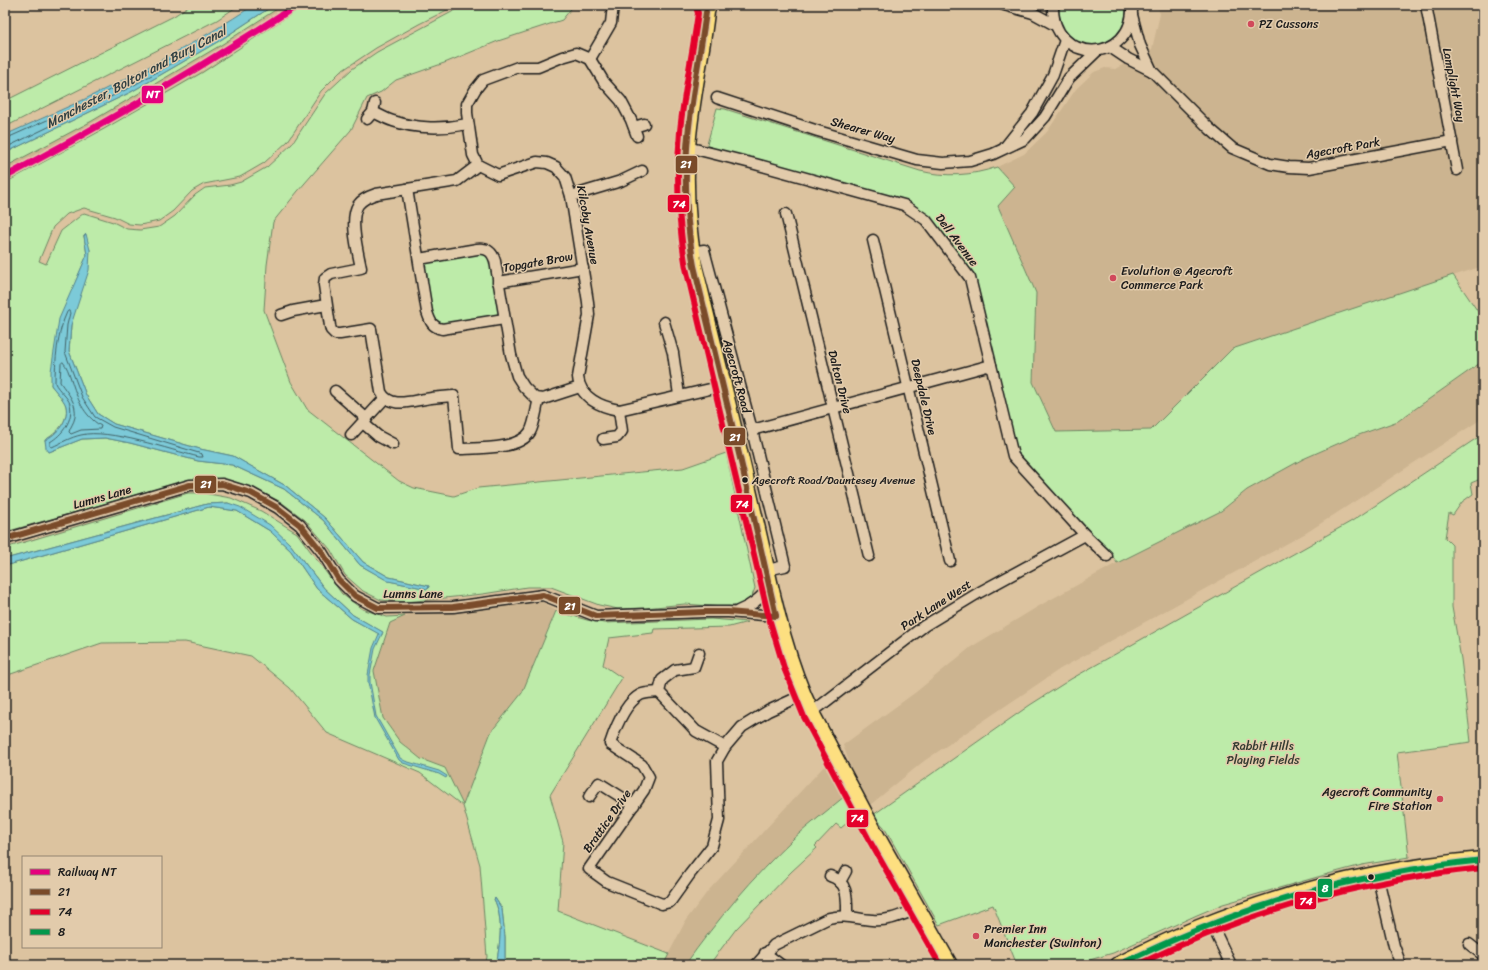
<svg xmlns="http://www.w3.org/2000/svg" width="1488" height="970" viewBox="0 0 1488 970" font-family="Sriracha,sans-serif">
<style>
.built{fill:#ccb490}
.green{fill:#bdeba9;stroke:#6c8462;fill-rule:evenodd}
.water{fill:#7bcad8;stroke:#55848d}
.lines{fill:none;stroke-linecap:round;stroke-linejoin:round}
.shore{stroke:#426267;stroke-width:1}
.street-casing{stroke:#1c1c1c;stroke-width:13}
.primary-casing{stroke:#1c1c1c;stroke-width:19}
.street{stroke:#e2cbab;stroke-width:10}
.primary{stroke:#fddf80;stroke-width:16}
.bus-1-casing{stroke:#e2cbab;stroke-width:9}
.bus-2-casing{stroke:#e2cbab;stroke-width:9}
.bus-3-casing{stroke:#e2cbab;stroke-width:9}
.bus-1{stroke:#7a4b2a;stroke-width:6}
.bus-2{stroke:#e4002b;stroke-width:6}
.bus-3{stroke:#03984c;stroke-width:6}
.rail-1-casing{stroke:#e2cbab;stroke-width:10}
.rail-1{stroke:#e5007d;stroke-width:7}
.poi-dot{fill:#d1495b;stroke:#e2cbab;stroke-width:1.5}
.bus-dot{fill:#1c1c1c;stroke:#e2cbab;stroke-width:1.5}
.labels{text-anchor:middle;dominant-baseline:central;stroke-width:3;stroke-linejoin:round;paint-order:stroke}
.bus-label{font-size:11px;fill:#1c1c1c;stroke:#e2cbab;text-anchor:start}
.poi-label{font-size:12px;fill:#1c1c1c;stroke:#e2cbab;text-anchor:start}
.street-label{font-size:12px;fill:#1c1c1c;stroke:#e2cbab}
.park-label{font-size:12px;fill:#343b31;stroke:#e2cbab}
.water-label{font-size:13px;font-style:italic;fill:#2f3f42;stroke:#e2cbab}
.line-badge{stroke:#e2cbab;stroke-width:1.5}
.badge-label{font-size:11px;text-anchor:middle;font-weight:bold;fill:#fff}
</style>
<rect width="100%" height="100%" fill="#dcc39f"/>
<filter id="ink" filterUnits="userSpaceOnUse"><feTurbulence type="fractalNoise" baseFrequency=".025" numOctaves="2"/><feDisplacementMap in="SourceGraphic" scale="8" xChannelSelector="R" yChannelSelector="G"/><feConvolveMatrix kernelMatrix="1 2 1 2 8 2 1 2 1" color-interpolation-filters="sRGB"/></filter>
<g filter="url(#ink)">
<g class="built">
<path d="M274 5H328L5 204V153L131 92 219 41Z"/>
<path d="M1157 5H1483V266L1232 349 1151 430 1056 432 1033 382 1036 293 998 206 997 167 1024 154 1047 132 1076 89 1094 72 1105 68 1115 69 1152 49 1160 14Z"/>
<path d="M1483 361V418L1306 533 1060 669 924 761 870 805 857 781 843 792 855 816 841 828 836 824 815 846 817 848 791 872 736 929 709 965H663L686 920 708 891 828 762 837 781 852 770 843 745 916 692 971 647 1039 606 1117 563 1221 511 1247 490 1303 459 1353 437 1398 421Z"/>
<path d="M538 599 556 611 522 693 491 732 463 806 445 768 421 759 400 742 383 718 374 671 390 623 413 613Z"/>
</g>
<g class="green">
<path d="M190 5H239L217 20 5 127V101L174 16Z"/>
<path d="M274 5H283L221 45 92 121 5 167V153L131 92 219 41Z"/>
<path d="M305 5H457L419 24 376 48 340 72 321 91 288 141 264 163 240 177 204 184 192 191 173 211 159 221 140 225 129 224 115 217 84 208 67 214 53 227 39 261 46 264 61 231 84 213 113 222 127 229 140 230 159 227 175 216 195 195 205 188 230 185 241 182 267 167 292 144 325 94 352 69 377 52 463 6 574 5 562 20 498 41 447 62 396 80 381 92 367 98 351 130 298 191 273 222 267 265 264 310 291 382 307 409 399 481 414 488 454 496 478 488 683 468 726 453 755 588 752 596 745 601 743 605 723 607 685 604 645 608 618 609 599 605 551 587H527L483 594 406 602 381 600 363 591 345 575 330 549 305 520 281 502 253 488 223 480H188L9 531 5 495V183L104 129 203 72ZM84 236 90 250 71 325 69 351 86 395 98 414 114 424 200 449 233 456 286 486 325 518 363 562 389 577 429 586 428 589 389 581 360 565 323 520 284 489 232 465 198 461 130 443 105 438 82 439 49 452 45 440C57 433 69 421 66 406 64 399 55 391 51 385L76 281 87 255Z"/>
<path d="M1059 5H1126C1129 64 1050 54 1059 5Z"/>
<path d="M717 108 725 109 920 171C946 177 971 176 997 167L1015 187 998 206 1036 293 1033 382 1056 432 1151 430 1232 349 1453 275 1483 319V361L1398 421 1353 437 1303 459 1247 490 1221 511 1117 563 1108 549 1078 521 1017 456 978 287 951 241 915 205 706 148Z"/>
<path d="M466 252 489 253 502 318 441 326 434 324 421 260Z"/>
<path d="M1483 434V478L1471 483 1473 494 1462 502 1453 515 1449 513 1445 538 1452 545V607L1461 659 1471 742 1397 752 1409 857 1362 865 1328 874 1223 904 1197 915 1113 953 1073 965H1017L993 905 939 925 884 827 873 815 1030 705 1071 679 1352 521Z"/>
<path d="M188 493H203L231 498 261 511 297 533 342 594 362 609 387 617 405 616 390 623 374 671 383 718 400 742 421 759 445 768 463 805 491 732 522 693 556 611 587 620 604 623 711 619 748 622 729 627 654 629 653 633 609 638 603 665 622 678 550 795 563 842 558 911 669 954 664 964 505 965V937L502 909 495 898 494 899C504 919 500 944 496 965H485L487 957 480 865 463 806 420 773 327 733 290 688 251 656 185 642 102 643 5 676V566L209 507 237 511 270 531 291 551 317 589 352 619 382 635V632L353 615 324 588 290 544 228 503 207 504 5 559V548Z"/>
<path d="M845 796 855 816 841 828 836 824 815 846 817 848 791 872 736 929 709 965H685C717 920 753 877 793 839 810 824 828 810 845 796Z"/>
</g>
<g class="water">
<path d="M254 5H274L219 41 131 92 5 153V135C31 123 57 112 83 100 142 71 200 41 254 5Z"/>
<path d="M86 234 90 250 89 270 71 325 69 351 86 395 98 414 114 424 200 449 233 456 286 486 325 518 363 562 389 577 429 586 428 589 388 581 360 565 323 520 284 489 232 465 198 461 130 443 105 438 82 439 49 452 46 448 45 440C57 434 69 421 66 406 64 399 55 391 51 385V371L59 319 87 255 84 236Z"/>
<path d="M228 503 240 507 270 525 290 544 324 588 353 615 383 632 375 649 370 675V682L376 716 400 758 405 761 439 771 447 776 446 778 439 774 403 763 399 760 375 718 368 682V675L373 648 379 634 352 619 317 589 291 551 270 531 237 511 209 507 5 566V559L207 504Z"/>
<path d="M495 898 502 909 505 937V965H496C500 944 504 919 494 899Z"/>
</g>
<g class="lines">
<g class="shore">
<path d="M5 139 85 103 190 48 193 49 192 52 129 88 5 148"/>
<path d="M69 311 70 313 67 325 65 352 82 397 95 417 113 427 202 454 203 457H199C170 450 108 428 81 435 71 437 61 443 52 447L50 446V442C62 435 74 420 70 404 68 397 58 390 55 383 55 361 57 333 67 312Z"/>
<path d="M63 362C67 366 69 373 71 379 77 398 83 415 101 426L100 429 81 430 71 434 69 432C70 427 74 423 75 417 77 402 68 394 60 382L61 364Z"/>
</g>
<defs>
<g id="street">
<path d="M613 5 611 23 590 59 576 53 562 57 538 67H518L483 80 475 90 467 104V113L473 155 478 165 498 175 537 162 547 163 556 167 565 177 571 196 588 302 589 315 578 377C580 398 601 407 619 410L723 386"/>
<path d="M1004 5 1033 13 1055 25"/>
<path d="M1053 5C1051 66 1135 65 1132 5"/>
<path d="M1426 5 1457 170"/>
<path d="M1132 15 1140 45 1152 71"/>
<path d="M1110 47 1128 59 1152 71 1210 129 1232 148 1270 164 1289 167 1309 168 1452 141"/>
<path d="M590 59 604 82 621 101 631 120 637 136"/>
<path d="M717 98 818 131 917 160 943 163 970 161 993 154 1025 139 1045 117 1069 78 1097 51"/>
<path d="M373 112C380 115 386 119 393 121 416 129 444 129 468 124"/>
<path d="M367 119 373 112 375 103"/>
<path d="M634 127 644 124"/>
<path d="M687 147 755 164 904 205 926 220 970 278 1013 456 1085 535 1107 556"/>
<path d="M1005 147 1032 113 1053 75 1065 40"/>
<path d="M478 165 457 181 376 194C370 196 362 199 358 205 349 219 358 252 361 268L331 274 325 278 324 285 330 326 331 330 335 334H340L371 329 381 392C390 409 411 401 425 399 435 397 444 397 454 396L459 449C478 448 519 450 530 432 535 423 536 409 539 399"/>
<path d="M407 189 427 312C430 321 432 327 442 329L504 319"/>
<path d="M571 196 621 181 642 171"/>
<path d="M786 214 869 556"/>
<path d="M873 240 950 561"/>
<path d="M691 252 704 250 752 430 785 566 767 570"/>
<path d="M419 259 477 249C487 248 492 251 495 261L511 355 517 376 524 387 535 398 543 399 580 387"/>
<path d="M498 282 583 268"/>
<path d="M281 315 293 311 326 305"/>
<path d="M664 322 673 353 679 395"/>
<path d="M335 391 367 419"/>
<path d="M363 423 378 436 393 444"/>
<path d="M752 430 991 365"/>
<path d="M351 435 385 398"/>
<path d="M603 439 617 437 622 431 619 410"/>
<path d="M5 539 190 485 222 484 251 493 278 508 300 525 322 552 339 580 355 596 378 608 453 607 543 595 596 616 704 612H728L776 616"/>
<path d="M738 611C752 606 760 598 770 587"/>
<path d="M699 653 694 667 675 670 662 680 659 692 696 731 725 747"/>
<path d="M659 692C653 693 646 692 640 695 625 703 615 729 610 744L642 765 649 777 644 790 589 869 607 882 662 904 670 902 690 874 712 846 719 820 717 761 725 747 742 727 768 711 803 695"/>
<path d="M811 713 924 626 980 592 1085 535"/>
<path d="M589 797 599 783 634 805"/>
<path d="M1377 874 1394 946 1401 965"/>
<path d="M830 876C849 882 847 899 847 916"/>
<path d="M840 882 846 871"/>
<path d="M1211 923 1231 965"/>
<path d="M1469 944 1483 955"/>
<path d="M765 953 781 965"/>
<path d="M756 965 774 945 829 918C846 914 856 919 872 920 888 922 904 914 918 909"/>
</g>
<g id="primary">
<path d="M708 5 706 12C701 58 690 102 687 148 684 188 687 227 694 266 714 349 735 433 754 516 770 583 781 651 811 713L875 834 949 965"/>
<path d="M1119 965C1145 952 1172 939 1199 928 1289 891 1386 868 1483 860"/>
</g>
</defs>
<use href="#street" class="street-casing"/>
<use href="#primary" class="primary-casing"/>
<use href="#street" class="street"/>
<use href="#primary" class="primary"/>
<defs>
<g id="bus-1">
<path d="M706 12C700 57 690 102 687 148 684 187 687 227 694 266L745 479 776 616"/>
<path d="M5 539 190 485 222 484 251 493 278 508 300 525 322 552 339 580 355 596 378 608 453 607 543 595 596 616 704 612H728L776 616"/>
</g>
<g id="bus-2">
<path d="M696 7 698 13C693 52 684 91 680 131 676 177 678 222 686 268L769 618 784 668 804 717 868 838 940 965"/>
<path d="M1137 965C1248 911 1361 880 1483 868"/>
</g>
<path id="bus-3" d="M1119 965C1239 906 1350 874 1483 860"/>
</defs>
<use href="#bus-1" class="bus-1-casing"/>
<use href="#bus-2" class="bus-2-casing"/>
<use href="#bus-3" class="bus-3-casing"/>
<use href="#bus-1" class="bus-1"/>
<use href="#bus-2" class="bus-2"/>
<use href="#bus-3" class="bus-3"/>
<defs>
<path id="rail-1" d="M5 177C105 124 202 67 297 5"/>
</defs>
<use href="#rail-1" class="rail-1-casing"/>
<use href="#rail-1" class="rail-1"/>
</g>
</g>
<g class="poi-dot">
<circle cx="1251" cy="24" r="4"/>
<circle cx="1113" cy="278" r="4"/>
<circle cx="1440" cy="799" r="4"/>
<circle cx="976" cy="936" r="4"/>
</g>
<g class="bus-dot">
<circle cx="745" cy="480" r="3.5"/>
<circle cx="1371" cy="877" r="3.5"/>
</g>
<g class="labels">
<g class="bus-label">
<text x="752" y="480">Agecroft Road/Dauntesey Avenue</text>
</g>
<g class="poi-label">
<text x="1259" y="24">PZ Cussons</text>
<text x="1121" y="271">Evolution @ Agecroft<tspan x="1121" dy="14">Commerce Park</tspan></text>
<text x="1432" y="792" text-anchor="end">Agecroft Community<tspan x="1432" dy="14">Fire Station</tspan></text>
<text x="984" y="929">Premier Inn<tspan x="984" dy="14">Manchester (Swinton)</tspan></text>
</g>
<g class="street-label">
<text transform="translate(1454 85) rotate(79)">Lamplight Way</text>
<text transform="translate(863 130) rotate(16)">Shearer Way</text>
<text transform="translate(1343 148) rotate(-10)">Agecroft Park</text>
<text transform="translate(588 225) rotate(80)">Kilcoby Avenue</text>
<text transform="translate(957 240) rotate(53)">Dell Avenue</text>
<text transform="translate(538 262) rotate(-10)">Topgate Brow</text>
<text transform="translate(737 376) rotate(75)">Agecroft Road</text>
<text transform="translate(840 382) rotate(76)">Dalton Drive</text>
<text transform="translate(924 397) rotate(77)">Deepdale Drive</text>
<text transform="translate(102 497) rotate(-16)">Lumns Lane</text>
<text x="413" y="594">Lumns Lane</text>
<text transform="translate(936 605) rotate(-33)">Park Lane West</text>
<text transform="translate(607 821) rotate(-55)">Brattice Drive</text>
</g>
<g class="park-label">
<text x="1263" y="746">Rabbit Hills<tspan x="1263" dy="14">Playing Fields</tspan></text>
</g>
<g class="water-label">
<text transform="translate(136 77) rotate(-28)">Manchester, Bolton and Bury Canal</text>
</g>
</g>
<g class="line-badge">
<rect x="141" y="85" width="23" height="19" rx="4" fill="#e5007d"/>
<rect x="675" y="155" width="23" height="19" rx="4" fill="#7a4b2a"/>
<rect x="667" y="194" width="23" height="19" rx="4" fill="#e4002b"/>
<rect x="723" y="427" width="23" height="19" rx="4" fill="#7a4b2a"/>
<rect x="194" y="475" width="23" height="19" rx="4" fill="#7a4b2a"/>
<rect x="730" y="494" width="23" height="19" rx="4" fill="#e4002b"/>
<rect x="558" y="596" width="23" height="19" rx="4" fill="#7a4b2a"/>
<rect x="846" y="809" width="23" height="19" rx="4" fill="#e4002b"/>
<rect x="1317" y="878" width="16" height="20" rx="4" fill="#03984c"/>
<rect x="1294" y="891" width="23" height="19" rx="4" fill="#e4002b"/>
</g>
<g class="badge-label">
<text x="153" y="98">NT</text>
<text x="686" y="168">21</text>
<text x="679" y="208">74</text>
<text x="735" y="441">21</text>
<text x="206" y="488">21</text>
<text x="742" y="508">74</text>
<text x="570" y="610">21</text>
<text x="857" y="822">74</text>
<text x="1325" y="892">8</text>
<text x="1306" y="905">74</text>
</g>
<rect width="1488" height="970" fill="none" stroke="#e2cbab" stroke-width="20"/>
<rect x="10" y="10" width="1468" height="950" fill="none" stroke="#1c1c1c" stroke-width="1.5" filter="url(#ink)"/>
<rect x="22" y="856" width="140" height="92" fill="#e2cbab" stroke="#938572"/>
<rect x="30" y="869" width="20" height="6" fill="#e5007d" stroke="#938572"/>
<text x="58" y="876" font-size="12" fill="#1c1c1c">Railway NT</text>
<rect x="30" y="889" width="20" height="6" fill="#7a4b2a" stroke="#938572"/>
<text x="58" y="896" font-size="12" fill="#1c1c1c">21</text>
<rect x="30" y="909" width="20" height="6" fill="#e4002b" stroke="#938572"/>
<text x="58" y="916" font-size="12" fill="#1c1c1c">74</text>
<rect x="30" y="929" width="20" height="6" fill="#03984c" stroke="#938572"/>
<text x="58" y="936" font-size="12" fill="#1c1c1c">8</text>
</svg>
